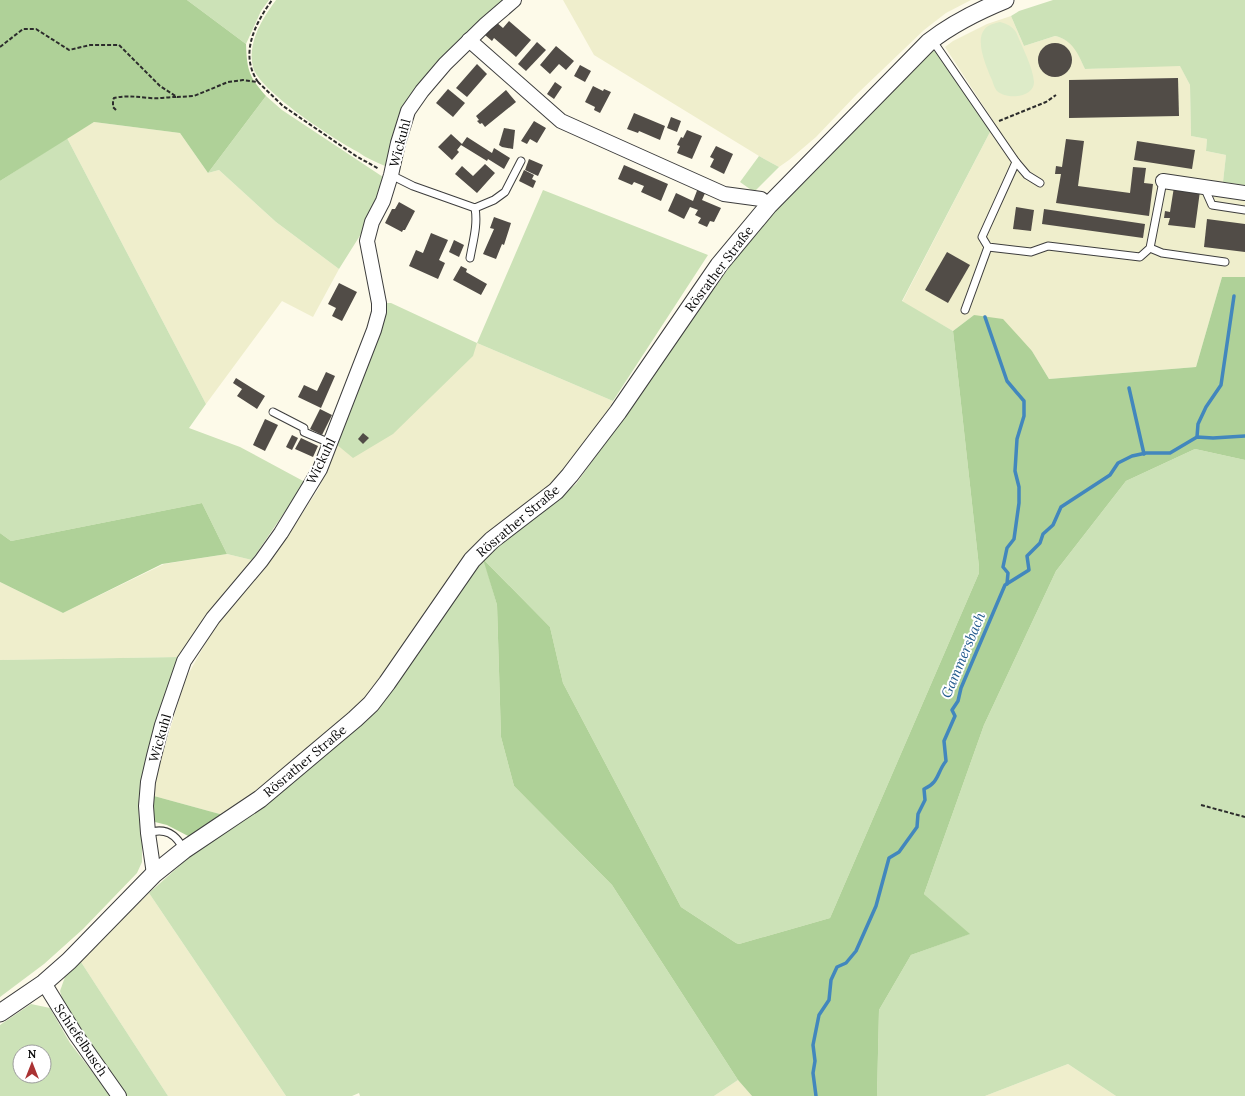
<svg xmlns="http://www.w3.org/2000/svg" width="1245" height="1096" viewBox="0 0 1245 1096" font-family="Lora,serif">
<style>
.farmland{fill:#efeecc}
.green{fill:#cce2b7;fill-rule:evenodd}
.forest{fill:#afd198}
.pitch{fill:#ddebc8}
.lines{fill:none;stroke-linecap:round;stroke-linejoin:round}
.stream{stroke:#4287bd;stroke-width:3.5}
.building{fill:#514c47}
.service-casing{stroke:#3d3d3d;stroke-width:9}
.minor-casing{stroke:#3d3d3d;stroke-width:16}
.tertiary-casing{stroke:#3d3d3d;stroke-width:19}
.path{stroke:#2c2c2c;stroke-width:2;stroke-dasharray:4 2;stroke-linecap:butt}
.service{stroke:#fff;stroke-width:7}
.minor{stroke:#fff;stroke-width:14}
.tertiary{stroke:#fff;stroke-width:17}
.labels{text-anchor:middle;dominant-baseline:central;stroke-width:4;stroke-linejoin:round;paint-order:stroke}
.street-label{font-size:13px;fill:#0a0a0a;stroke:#fff}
.water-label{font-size:14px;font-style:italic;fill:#225a8d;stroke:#fff}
</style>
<rect width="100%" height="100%" fill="#fdfae9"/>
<g class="farmland">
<path d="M563 0H971L946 13 924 30 858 93 816 137 789 160 779 167 759 156 594 55Z"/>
<path d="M1011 16 1024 46 1055 36 1059 37 1070 42 1076 49 1085 69 1180 65 1190 85 1191 136 1207 139 1206 151 1226 155 1223 182 1245 185V277H1222L1196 367 1049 379 1032 351 974 315 953 331 902 302 990 132 989 120 992 119 945 47 953 41 987 24Z"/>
<path d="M94 122 180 133 208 173 219 170 276 222 339 269 313 317 282 301 206 404 67 138Z"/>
<path d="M477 343 613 401 594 436 555 485 512 518 364 706 227 816 154 796 157 773 185 680 218 621 264 570 287 537 319 488 336 444Z"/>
<path d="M227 554 252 560 206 615 180 657 0 660V582L63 613 164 564Z"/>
<path d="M149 893 286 1096H168L81 962Z"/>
<path d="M1068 1064 1116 1096H985Z"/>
<path d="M738 1080 752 1096H714Z"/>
</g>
<g class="green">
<path d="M187 0H269L261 11 246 44Z"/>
<path d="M276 0H507L405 110 385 166C376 162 366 158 358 152 335 140 258 90 253 67 247 43 262 19 276 0Z"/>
<path d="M1053 0H1245V185L1223 182 1226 155 1206 151 1207 139 1191 136 1190 85 1180 66 1085 69C1078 54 1073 40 1055 36L1024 46 1011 16 1019 11Z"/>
<path d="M937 47 982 114 990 132 902 301 953 331 979 567V573L830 918 739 944 736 943 681 907 563 683 550 627 484 560 497 605 501 737 514 786 612 885 738 1080 714 1096H360L359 1093 352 1096H286L149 893 204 844 383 699 483 559 576 484 752 235 875 104Z"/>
<path d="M266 96 282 110 383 177V183L361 234 339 269 276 222 219 170 208 173Z"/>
<path d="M67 138 206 404 189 428 240 447 305 482 252 560 227 554 202 503 11 541 0 533V181Z"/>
<path d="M759 156 779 167 754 192 740 182Z"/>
<path d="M543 190 708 255 613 401 477 343 473 356 393 434 353 458 336 444 380 335 384 303H391L477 343Z"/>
<path d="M1195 449 1245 460V1096H1116L1068 1064 985 1096H877L879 1010 911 955 969 934 924 894 984 725 1056 571 1126 481Z"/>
<path d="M180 657 142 835V862L137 873 83 929 44 964 0 997V660Z"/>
<path d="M81 962 168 1096H126L65 1008 60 991 65 977Z"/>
<path d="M31 1004 50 1008 70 1043 111 1096H0V1025ZM20 1052H44V1076H20Z"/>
</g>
<g class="forest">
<path d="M0 0H187L246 44C247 70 249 77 266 96L208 173 180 133 94 122 0 181Z"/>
<path d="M1222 277H1245V460L1195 449 1126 481 1056 571 984 725 924 894 970 934 911 955 879 1010 877 1096H752L738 1080 612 885 514 786 501 737 497 605 483 559 550 627 563 683 681 907 736 943 739 944 830 918 979 573V567L953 331 974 315 1003 319 1032 351 1049 379 1196 367Z"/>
<path d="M202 503 227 554 162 564 63 613 0 582V533L11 541Z"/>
<path d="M154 796 227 816 192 838 167 825 151 821Z"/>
</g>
<path class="pitch" d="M1000 22C1007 24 1012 26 1016 32 1022 47 1033 67 1034 82 1034 98 1007 100 997 91 995 89 993 83 992 80 987 68 975 42 984 30 987 25 995 23 1000 22Z"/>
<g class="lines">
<g class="stream">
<path d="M985 317 1007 381 1024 401V416L1017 439 1015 471 1019 487V503L1014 539 1007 548 1003 567 1008 573 1007 584"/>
<path d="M1129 388 1144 454"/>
<path d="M1197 437 1198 424 1206 407 1221 385 1234 296"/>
<path d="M816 1096 813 1073 815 1061 813 1045 819 1015 829 1000 831 980 837 967 846 963 856 951 876 906 889 858 899 852 917 827 918 814 925 800 924 789C939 783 937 772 946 761L944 741 955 716 952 710 958 701 961 688 1005 585 1029 570 1027 556 1040 543 1043 534 1053 525 1061 507 1110 475 1118 463 1132 456 1146 453H1170L1197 437 1213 438 1245 436"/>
</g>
</g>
<g class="building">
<path d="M509 21 531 40 516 57 494 38 492 41 485 35 496 22 503 28Z"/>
<path d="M537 42 546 50 526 71 518 64Z"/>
<circle cx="1055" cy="60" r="17"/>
<path d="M556 46 574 61 566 70 559 64 550 74 540 65Z"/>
<path d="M477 64 487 74 467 97 456 88Z"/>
<path d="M580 65 591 71 585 82 574 76Z"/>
<path d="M1178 78 1179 116 1069 118V80Z"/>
<path d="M555 82 562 87 554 99 547 94Z"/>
<path d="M593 86 603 91 604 89 611 92 600 113 594 110 595 107 585 102Z"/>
<path d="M448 89 465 103 453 117 436 103Z"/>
<path d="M506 90 516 102 485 127 482 123 480 124 477 121 479 120 476 116Z"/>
<path d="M634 113 665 126 660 140 639 131 638 133 627 129Z"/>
<path d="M671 117 681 121 677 132 667 128Z"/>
<path d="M534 121 546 128 537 143 530 139 527 144 521 141Z"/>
<path d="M504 128 515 130 513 149 502 147 499 145Z"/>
<path d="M687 130 702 136 692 159 677 153 680 146 677 145 681 137 683 138Z"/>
<path d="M451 134 462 144 467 137 492 153 494 148 510 158 504 169 488 159 487 161 461 145 457 150 459 152 452 160 438 147Z"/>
<path d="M1066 139 1084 141 1078 186 1130 193 1133 167 1146 168 1144 183 1153 184 1149 216 1056 203 1061 174H1055L1056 166 1062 167Z"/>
<path d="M1137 141 1195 150 1192 169 1134 160Z"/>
<path d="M716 146 733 154 724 174 710 167 714 159 710 157Z"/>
<path d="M529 159 543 165 538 176 525 170Z"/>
<path d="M485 164 495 173 477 193 455 174 462 166 473 176Z"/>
<path d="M624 165 668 184 661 201 641 192 644 186 634 182 632 185 618 179Z"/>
<path d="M524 170 534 175 532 179 536 181 533 188 519 181Z"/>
<path d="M1174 187 1200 191 1195 228 1168 225 1170 218H1164L1165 211 1170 212Z"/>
<path d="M698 188 706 191 702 200 721 208 714 222 710 221 707 227 698 223 701 218 695 215 698 210 690 207 684 219 668 211 676 193 693 201Z"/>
<path d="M399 202 415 211 405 230H403L402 232 385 223 392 209H395Z"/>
<path d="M1016 207 1034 210 1031 231 1013 229Z"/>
<path d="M1044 209 1145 224 1143 238 1042 224Z"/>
<path d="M494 217 511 223 504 245 502 244 496 259 483 254 494 229 490 228Z"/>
<path d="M1207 219 1245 224V252L1204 247Z"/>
<path d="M431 233 448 240 439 260 445 263 438 279 409 266 416 250 423 253Z"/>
<path d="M454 240 464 245 459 257 449 252Z"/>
<path d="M947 252 970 265 948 303 925 290Z"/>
<path d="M461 266 467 269 466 272 487 284 481 295 453 280Z"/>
<path d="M339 283 357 292 342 321 332 316 336 308 328 304Z"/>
<path d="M326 372 335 376 321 408 298 397 304 385 317 391Z"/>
<path d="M236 378 265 396 257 409 237 396 242 389 233 383Z"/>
<path d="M320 409 332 415 322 435 310 429Z"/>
<path d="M265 419 278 425 265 451 253 445Z"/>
<path d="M363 433 369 438 363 444 358 439Z"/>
<path d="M292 435 298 438 292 450 286 447Z"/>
<path d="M301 438 318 446 313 457 295 449Z"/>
</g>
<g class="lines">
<defs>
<g id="service">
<path d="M929 42 937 47 1016 162 1027 175 1040 183"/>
<path d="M1016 162 982 237 988 247 1031 252 1048 246 1140 257 1150 248 1163 181"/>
<path d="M391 175 413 186 475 208 494 200 505 192 521 161"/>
<path d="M1204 187 1212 205 1245 210"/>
<path d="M1150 248 1162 253 1225 262"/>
<path d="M470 258C473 241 478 225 475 208"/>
<path d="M965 310 988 247"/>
<path d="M273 412 304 428V432L330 443"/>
<path d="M148 833C165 827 176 834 184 850"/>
</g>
<g id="minor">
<path d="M469 40 561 121 724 194 761 199 769 205"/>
<path d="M1163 181 1245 193"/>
<path d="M154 874 148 833 146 806 148 782 154 756 162 725 184 661 213 618 261 561 281 533 320 469 374 330 379 312V303L367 241 372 222 383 201 391 175 398 143 408 111 422 91 445 64 486 24 514 0"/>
<path d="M44 983 76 1035 119 1096"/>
</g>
<path id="tertiary" d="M0 1013 44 983 69 961 154 874 184 850 260 799 355 719 371 704 387 683 472 560 492 540 556 491 570 475 618 412 719 265 769 205 929 42C952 24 978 11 1005 0"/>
</defs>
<use href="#service" class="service-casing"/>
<use href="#minor" class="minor-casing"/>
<use href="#tertiary" class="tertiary-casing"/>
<g class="path">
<path d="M0 47 23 29H36L69 50 90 45H119L160 86 177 97 194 96 228 82 243 80 258 82 283 106 356 156 379 169"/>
<path d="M258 82C239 54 255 24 272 0"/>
<path d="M116 110 113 107V100L114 98C127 95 137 97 150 98 158 99 167 97 176 97"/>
<path d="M999 121 1046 102 1056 95"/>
<path d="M1201 805 1245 817"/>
</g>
<use href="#service" class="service"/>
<use href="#minor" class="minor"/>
<use href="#tertiary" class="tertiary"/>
</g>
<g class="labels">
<g class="street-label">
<text transform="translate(400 143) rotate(-75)">Wickuhl</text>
<text transform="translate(719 269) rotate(-53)">Rösrather Straße</text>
<text transform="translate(321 461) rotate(-64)">Wickuhl</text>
<text transform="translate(518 521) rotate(-40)">Rösrather Straße</text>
<text transform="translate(160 738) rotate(-74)">Wickuhl</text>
<text transform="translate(305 761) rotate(-40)">Rösrather Straße</text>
<text transform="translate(81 1040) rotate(56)">Schiefelbusch</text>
</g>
<g class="water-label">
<text transform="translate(963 655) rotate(-67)">Gammersbach</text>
</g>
</g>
<g transform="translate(32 1064)"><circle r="19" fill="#ffffff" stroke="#9d9d9d"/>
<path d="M0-3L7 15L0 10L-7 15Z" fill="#aa3233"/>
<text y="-6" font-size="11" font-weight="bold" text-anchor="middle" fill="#0a0a0a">N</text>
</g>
</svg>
